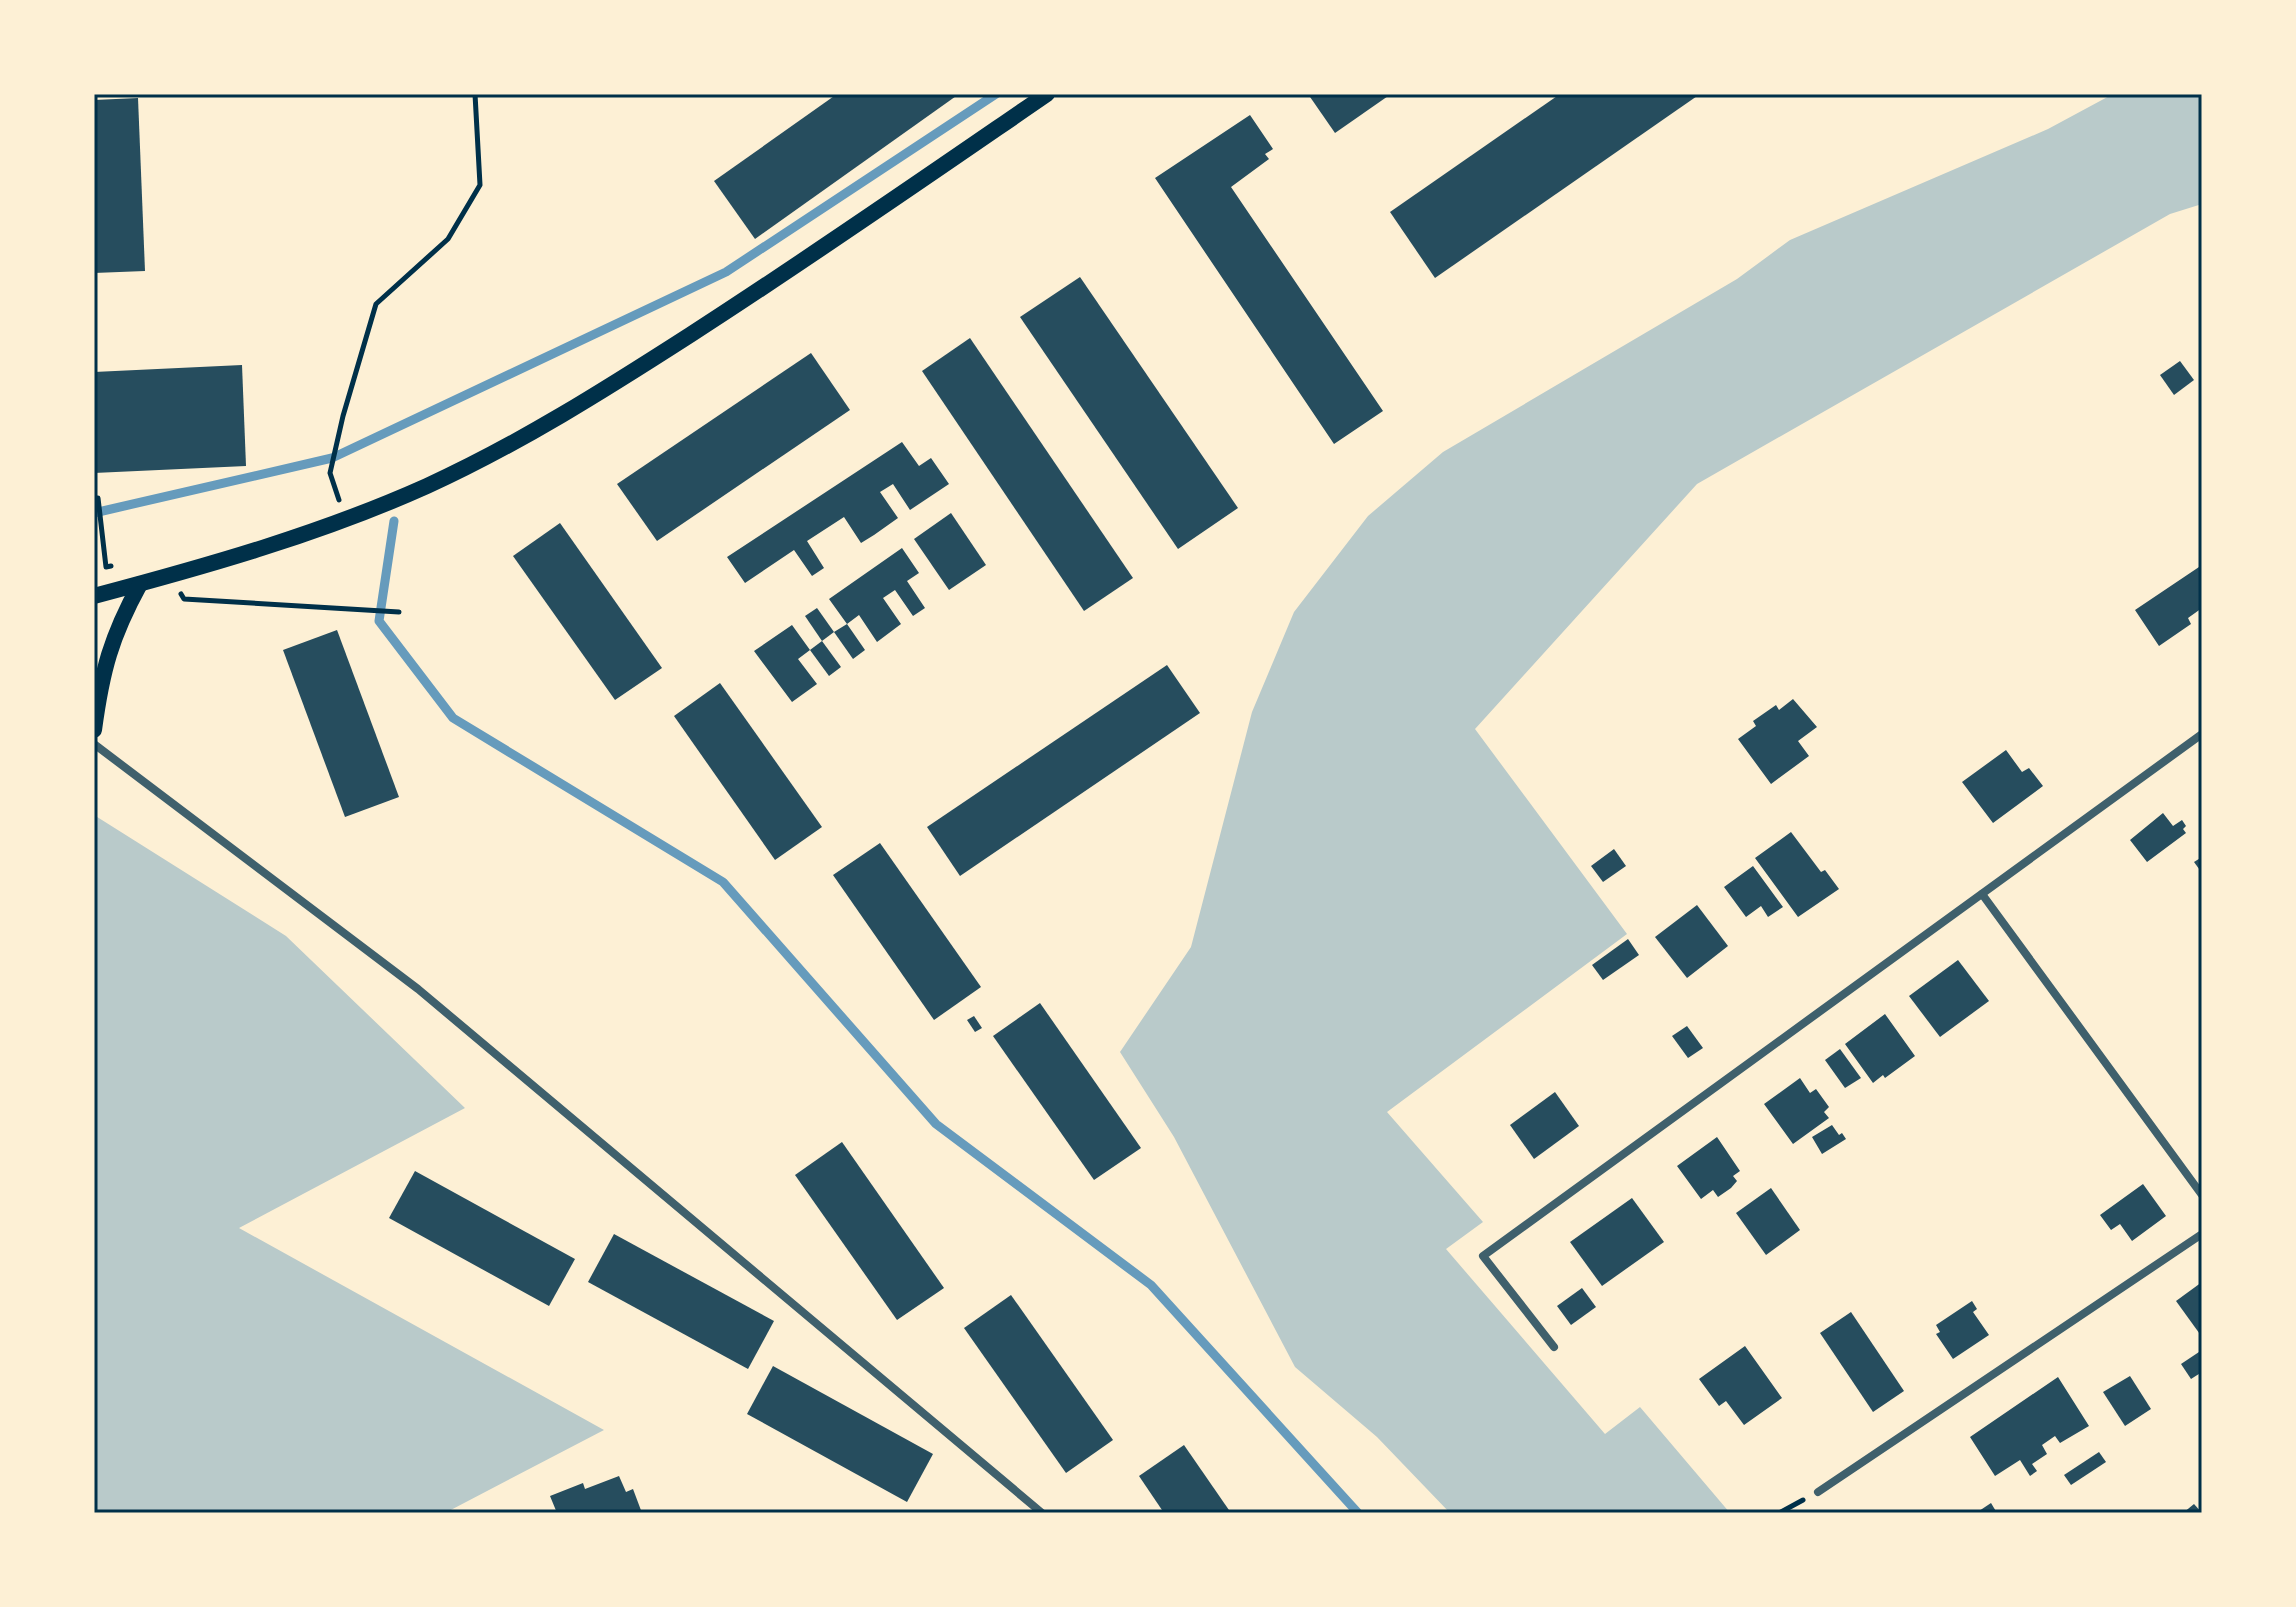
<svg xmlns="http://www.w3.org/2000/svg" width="2296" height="1607" viewBox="0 0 2296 1607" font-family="'Source Serif 4',serif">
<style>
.green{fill:#b9caca}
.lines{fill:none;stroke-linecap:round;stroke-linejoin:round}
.stream{stroke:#669bbc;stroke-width:9}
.building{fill:#264d5e}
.path{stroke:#003049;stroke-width:5}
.minor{stroke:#3f606c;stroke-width:8}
.secondary{stroke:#003049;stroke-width:16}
.neatline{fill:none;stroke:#003049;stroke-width:3}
</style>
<rect width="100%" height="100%" fill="#fdf0d5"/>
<g class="green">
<path d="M2113 94H2202V204L2170 214 1697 484 1475 729 1627 934 1387 1112 1483 1222 1446 1249 1605 1434 1640 1407 1730 1513H1450L1377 1437 1295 1367 1174 1137 1120 1052 1191 947 1252 712 1294 612 1368 516 1443 452 1737 279 1790 240 2048 129Z"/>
<path d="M94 815 286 936 465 1108 239 1228 604 1430 445 1513H94Z"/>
</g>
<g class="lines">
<g class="stream">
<path d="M94 513 332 458 726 272 996 94"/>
<path d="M394 521 379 621 453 718 723 882 936 1124 1151 1285 1358 1513"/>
</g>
</g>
<g class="building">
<path d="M837 94H959L755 239 714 181Z"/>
<path d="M1308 94H1391L1335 133Z"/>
<path d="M1560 94H1700L1435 278 1390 212Z"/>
<path d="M138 98 145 271 94 273V100Z"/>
<path d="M1250 115 1273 149 1265 154 1269 159 1231 187 1383 411 1334 444 1155 178Z"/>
<path d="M1080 277 1238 508 1178 549 1020 317Z"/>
<path d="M970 338 1133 578 1084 611 922 371Z"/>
<path d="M811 353 850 410 657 541 617 484Z"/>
<path d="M2180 361 2194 380 2174 395 2160 375Z"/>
<path d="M242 365 246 466 94 473V372Z"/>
<path d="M902 442 919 466 931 458 949 484 910 510 893 484 880 492 898 518 874 535 861 543 844 517 807 541 824 568 812 576 794 550 745 583 727 557Z"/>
<path d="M951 513 986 565 949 590 914 539Z"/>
<path d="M560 523 662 668 615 700 513 556Z"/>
<path d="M902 548 919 573 907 581 925 608 913 616 895 590 883 598 901 624 877 642 859 615 847 624 829 599Z"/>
<path d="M2199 567 2202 572V608L2188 618 2191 624 2159 646 2135 610Z"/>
<path d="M817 608 834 632 822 641 805 616Z"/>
<path d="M847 624 865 650 853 659 834 632Z"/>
<path d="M792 625 810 650 798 659 817 684 792 702 754 651Z"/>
<path d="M337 630 399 797 345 817 283 650Z"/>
<path d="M822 641 841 667 829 676 810 650Z"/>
<path d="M1167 665 1200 713 960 876 927 827Z"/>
<path d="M720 683 822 827 775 860 674 716Z"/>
<path d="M1793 699 1817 727 1798 741 1809 756 1771 784 1738 739 1756 726 1753 721 1776 705 1779 710Z"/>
<path d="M2006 750 2022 772 2029 768 2043 786 1993 823 1962 782Z"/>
<path d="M2163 813 2173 826 2182 820 2186 826 2183 829 2186 833 2147 862 2130 840Z"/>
<path d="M1791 832 1821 872 1825 870 1839 889 1798 917 1755 858Z"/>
<path d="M880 843 981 987 934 1020 833 875Z"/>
<path d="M1614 849 1626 866 1603 882 1591 866Z"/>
<path d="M2202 857V873L2194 862Z"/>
<path d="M1753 866 1783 907 1768 917 1761 906 1746 917 1724 887Z"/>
<path d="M1697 905 1728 946 1687 978 1655 937Z"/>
<path d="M1628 939 1639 955 1603 980 1592 965Z"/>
<path d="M1958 960 1989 1001 1940 1037 1909 996Z"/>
<path d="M1040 1003 1141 1148 1094 1180 993 1036Z"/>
<path d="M1885 1014 1915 1056 1885 1078 1883 1075 1873 1083 1845 1044Z"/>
<path d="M974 1016 982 1028 975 1032 967 1020Z"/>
<path d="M1687 1026 1703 1048 1688 1058 1672 1036Z"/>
<path d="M1840 1049 1861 1078 1845 1088 1825 1060Z"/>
<path d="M1800 1078 1810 1093 1816 1089 1829 1107 1824 1112 1829 1118 1793 1144 1764 1104Z"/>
<path d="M1555 1092 1579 1126 1534 1159 1510 1125Z"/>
<path d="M1832 1125 1839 1135 1842 1133 1846 1139 1822 1154 1812 1137Z"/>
<path d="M1717 1137 1740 1171 1733 1176 1737 1181 1731 1188 1718 1197 1713 1190 1701 1199 1677 1166Z"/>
<path d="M842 1142 944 1288 897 1320 795 1175Z"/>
<path d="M415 1171 575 1259 549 1306 389 1218Z"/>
<path d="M2143 1184 2166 1216 2132 1241 2120 1224 2111 1230 2100 1215Z"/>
<path d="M1771 1188 1800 1230 1766 1255 1736 1213Z"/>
<path d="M1632 1198 1664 1242 1602 1286 1570 1242Z"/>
<path d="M614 1234 774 1321 748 1369 588 1282Z"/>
<path d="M2202 1282V1337L2176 1301Z"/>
<path d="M1582 1288 1596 1307 1571 1325 1557 1306Z"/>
<path d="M1011 1295 1113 1440 1066 1473 964 1328Z"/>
<path d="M1972 1301 1977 1309 1973 1312 1989 1335 1953 1359 1936 1334 1940 1332 1936 1325Z"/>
<path d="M1851 1312 1904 1391 1873 1412 1820 1333Z"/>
<path d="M1745 1346 1782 1398 1744 1425 1726 1401 1719 1406 1699 1379Z"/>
<path d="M2202 1350V1372L2191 1379 2181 1364Z"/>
<path d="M773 1366 933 1454 907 1502 747 1414Z"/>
<path d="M2130 1376 2151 1409 2125 1426 2103 1392Z"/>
<path d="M2058 1377 2089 1426 2060 1443 2055 1436 2042 1445 2047 1454 2032 1464 2037 1471 2030 1476 2020 1460 1995 1476 1970 1437Z"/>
<path d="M1184 1445 1231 1513H1164L1139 1476Z"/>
<path d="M2099 1452 2106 1462 2071 1485 2064 1475Z"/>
<path d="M619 1476 626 1492 633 1489 642 1513H557L550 1496 583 1483 585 1489Z"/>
<path d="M1991 1503 1997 1513H1976Z"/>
<path d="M2194 1504 2202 1513H2183Z"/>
</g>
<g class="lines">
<g class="path">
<path d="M94 498H98L106 567 111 566"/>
<path d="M339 500 330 473 343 416 376 304 448 239 480 185 475 94"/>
<path d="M181 594 184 599 399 612"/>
<path d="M1779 1513 1803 1500"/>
</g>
<g class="minor">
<path d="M94 744 418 989 1042 1513"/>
<path d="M1982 894 2202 1195"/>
<path d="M1554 1347 1483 1256 2202 734"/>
<path d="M1818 1492 2202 1234"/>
</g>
<g class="secondary">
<path d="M94 596C207 566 320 534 427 486 519 444 606 389 690 335 811 257 929 175 1047 94"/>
<path d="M94 730C102 670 111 637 140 584"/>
</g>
</g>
<rect width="2296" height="1607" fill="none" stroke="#fdf0d5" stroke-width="192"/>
<rect x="96" y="96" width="2104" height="1415" class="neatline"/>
</svg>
